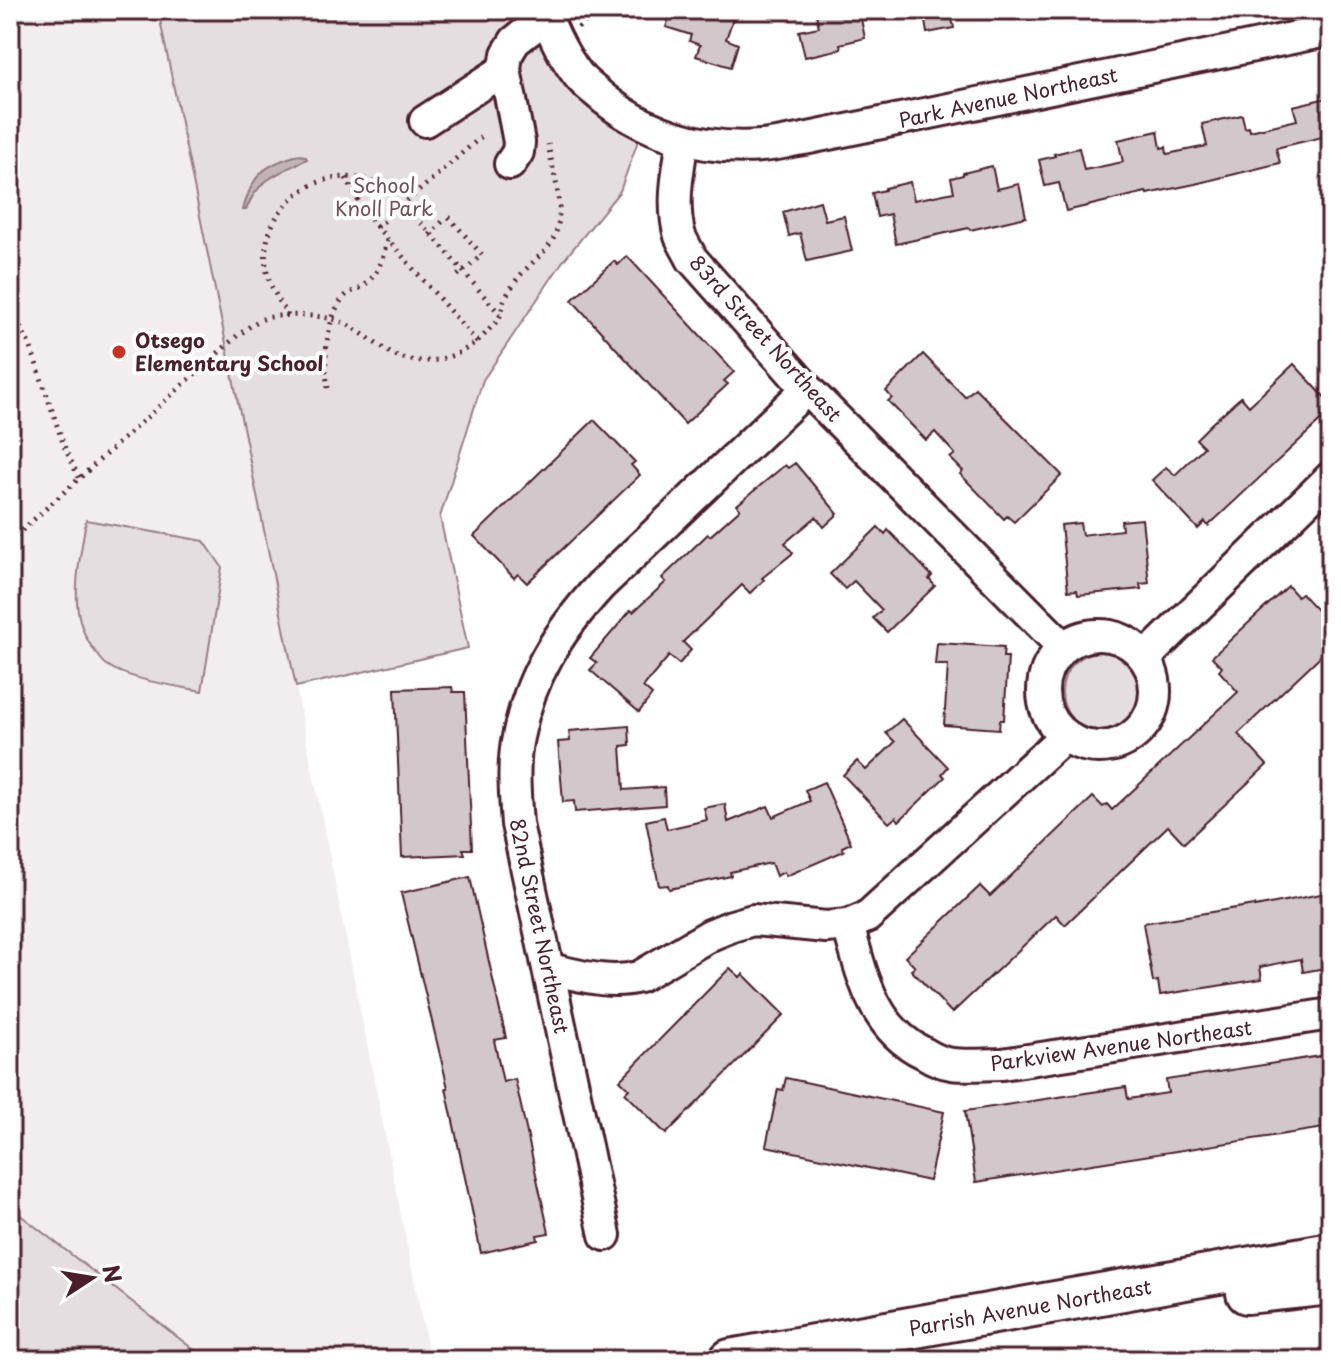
<svg xmlns="http://www.w3.org/2000/svg" width="1341" height="1370" viewBox="0 0 1341 1370" font-family="'Playpen Sans',sans-serif">
<style>
.built{fill:#f2eeef}
.green{fill:#e5dee0;stroke:#987e86;stroke-width:2}
.water{fill:#c1b3b6;stroke:#91787e;stroke-width:2}
.building{fill:#d2c7cb;stroke:#4a1f2b;stroke-width:2}
.lines{fill:none;stroke-linecap:round;stroke-linejoin:round}
.minor-casing{stroke:#4a1f2b;stroke-width:36}
.major-casing{stroke:#4a1f2b;stroke-width:46}
.path{stroke:#4a1f2b;stroke-width:5;stroke-dasharray:2 6;stroke-linecap:butt}
.minor{stroke:#fff;stroke-width:30}
.major{stroke:#fff;stroke-width:40}
.poi-dot{fill:#c8321e;stroke:#fff;stroke-width:3}
.labels{text-anchor:middle;dominant-baseline:central;stroke-width:8;stroke-linejoin:round;paint-order:stroke}
.street-label{font-size:20px;fill:#4a1f2b;stroke:#fff}
.park-label{font-size:20px;fill:#714f58;stroke:#fff}
.poi-label{font-size:20px;font-weight:bold;fill:#4a1f2b;stroke:#fff;text-anchor:start}
</style>
<rect width="100%" height="100%" fill="#fff"/>
<filter id="ink" filterUnits="userSpaceOnUse"><feTurbulence type="fractalNoise" baseFrequency=".0125" numOctaves="2"/><feDisplacementMap in="SourceGraphic" scale="16" xChannelSelector="R" yChannelSelector="G"/><feConvolveMatrix kernelMatrix="1 2 1 2 8 2 1 2 1" color-interpolation-filters="sRGB"/></filter>
<g filter="url(#ink)">
<path class="built" d="M46 10H158L296 687 430 1360H208L10 1207V18Z"/>
<g class="green">
<path d="M158 10H526C538 38 552 67 573 90 591 111 615 124 639 138L620 191 563 261 483 380 440 517 468 648 296 687Z"/>
<path d="M86 520 204 541 222 567 202 691C177 686 128 680 107 665 106 665 99 657 99 656 64 618 79 567 86 520Z"/>
<circle cx="1102" cy="692" r="40"/>
<path d="M10 1207 207 1360H10Z"/>
</g>
<path class="water" d="M298 155 305 156 307 159C280 173 258 178 246 210H243C252 175 263 165 298 155Z"/>
<g class="building">
<path d="M672 10H736L726 39 738 44 731 67 696 56 700 45 689 41 691 35 666 27Z"/>
<path d="M815 10H859L865 38 840 44 841 49 805 57 799 31 819 27Z"/>
<path d="M923 10H950L954 28 927 33Z"/>
<path d="M1331 97V135L1276 148 1280 163 1195 184 1147 194 1146 192 1066 211 1059 183 1045 186 1039 160 1055 156 1054 154 1079 148 1084 170 1123 162 1118 140 1158 131 1161 148 1166 147 1167 154 1207 146 1202 124 1242 115 1245 128 1249 127 1250 131 1297 120 1293 106Z"/>
<path d="M992 166 997 189 1019 184 1026 217 970 230 969 228 896 244 890 214 877 217 872 193 885 190V188L910 182 914 200 954 192 951 178 963 175V173Z"/>
<path d="M820 201 825 220 844 216 852 251 807 261 800 233 789 236 783 212Z"/>
<path d="M627 256 734 372 724 381 728 384 685 424 572 300 614 261 618 265Z"/>
<path d="M923 354 965 397 975 388 1062 475 1014 522 1007 516 1004 519 960 474 963 471 950 458 955 454 935 432 926 440 888 401 892 398 886 391Z"/>
<path d="M1294 364 1331 404V411L1208 526 1205 522 1198 529 1152 480 1166 467 1175 475 1204 447 1196 439 1211 424 1241 397 1249 406Z"/>
<path d="M594 420 635 462 631 465 640 475 527 583 518 574 514 578 474 536Z"/>
<path d="M795 463 838 514 824 527 816 517 785 543 793 553 762 578 764 580 750 593 742 585 683 642 691 650 679 664 669 656 643 687 652 695 639 712 590 670 597 663 590 658 631 610 633 612 666 582 662 578 708 534 710 536 740 509 737 505 785 465 788 468Z"/>
<path d="M1142 519 1149 583 1140 584 1141 589 1078 595 1077 590 1068 591 1061 525 1080 523 1082 535 1122 530 1121 521Z"/>
<path d="M878 527 885 534 888 530 914 557 932 576 929 579 935 586 887 632 873 618 882 610 854 581 845 589 830 574Z"/>
<path d="M1288 586 1297 596 1301 593 1331 625V646L1238 734 1267 765 1184 843 1168 826 1065 925 1056 915 952 1013 911 970 915 967 905 957 980 886 990 896 1093 797 1103 807 1107 804 1112 810 1238 692 1219 671 1222 667 1212 657Z"/>
<path d="M937 643 1004 647 1003 657H1008L1004 720H1000L999 729 944 725 948 665H935Z"/>
<path d="M452 687 453 692H465L472 849H463L465 854 402 857 395 689Z"/>
<path d="M902 719 948 767 942 774 945 777 899 821 896 817 889 823 843 775 857 761 866 770 895 742 886 733Z"/>
<path d="M629 726 630 745 621 746 624 790 664 787 665 805 575 812 574 801 563 802 558 742 570 741 569 731Z"/>
<path d="M824 782 851 843 842 847 844 851 786 876 784 872 776 876 771 863 730 872 731 876 694 884 669 889 668 885 659 886 646 821 664 817 667 829 707 820 704 808 725 804 728 822 768 806 773 817 810 801 805 790Z"/>
<path d="M470 877 506 1038 494 1040 503 1082 515 1079 549 1233 537 1235 538 1240 481 1253 446 1088H448L401 893Z"/>
<path d="M1331 892V967L1303 972 1301 959 1260 967 1262 979 1160 995 1158 981 1153 982 1143 923 1255 905V907Z"/>
<path d="M730 968 740 977 743 974 784 1015 666 1134 625 1093 629 1089 620 1080Z"/>
<path d="M1321 1056 1323 1069H1328L1331 1087V1127L976 1182 965 1111 1126 1087 1128 1099 1168 1093 1166 1080Z"/>
<path d="M786 1078 944 1112 929 1181 766 1146 778 1089 783 1090Z"/>
</g>
<g class="lines">
<defs>
<g id="minor">
<path d="M544 10C552 32 564 57 578 75 583 82 590 87 596 92 641 132 701 151 761 146 776 145 790 141 804 139L1331 30"/>
<path d="M425 121 505 69"/>
<path d="M683 140C678 170 671 206 680 236 683 243 688 251 692 259L807 389 1063 647"/>
<path d="M510 164 518 152 519 142 505 69 507 54 515 41 546 17"/>
<circle cx="1099" cy="691" r="56"/>
<path d="M1145 658 1331 477"/>
<path d="M848 925C862 975 873 1029 924 1053 932 1058 943 1063 952 1064 968 1066 986 1064 1002 1064L1331 1014"/>
<path d="M549 969C578 975 609 985 639 977L710 935 732 926 753 920 826 927 848 925 867 917 1066 735"/>
<path d="M605 1235 517 824C515 796 512 765 518 737 530 676 558 632 600 586L807 389"/>
</g>
<g id="major">
<path d="M1247 1293 1331 1284"/>
<path d="M730 1360 1331 1253"/>
</g>
</defs>
<use href="#minor" class="minor-casing"/>
<use href="#major" class="major-casing"/>
<g class="path">
<path d="M578 28 598 10"/>
<path d="M346 178 364 211 377 227"/>
<path d="M449 217 482 255 457 276"/>
<path d="M430 235 443 221"/>
<path d="M10 305 31 348 64 446 79 478"/>
<path d="M288 316C279 300 268 285 266 266 260 215 306 171 357 178 361 179 365 178 369 180 374 182 379 187 384 190 427 222 463 274 500 314"/>
<path d="M477 342 377 227 482 136"/>
<path d="M328 388C323 363 326 317 344 297 349 292 354 291 360 288 378 277 383 259 387 240"/>
<path d="M10 541 238 335C246 330 255 321 263 319 279 313 321 315 336 320 358 327 373 344 393 354 426 370 463 357 487 332 490 328 496 323 499 318 502 313 502 306 504 301 506 296 510 290 513 285 523 269 539 259 550 244 569 219 553 173 548 144"/>
</g>
<use href="#minor" class="minor"/>
<use href="#major" class="major"/>
</g>
</g>
<circle class="poi-dot" cx="119" cy="352" r="8"/>
<g class="labels">
<g class="street-label">
<text transform="translate(1008 97) rotate(-12)">Park Avenue Northeast</text>
<text transform="translate(766 338) rotate(48)">83rd Street Northeast</text>
<text transform="translate(540 926) rotate(78)">82nd Street Northeast</text>
<text transform="translate(1121 1045) rotate(-8)">Parkview Avenue Northeast</text>
<text transform="translate(1030 1307) rotate(-10)">Parrish Avenue Northeast</text>
</g>
<g class="park-label">
<text x="384" y="185">School<tspan x="384" dy="23">Knoll Park</tspan></text>
</g>
<g class="poi-label">
<text x="135" y="340">Otsego<tspan x="135" dy="23">Elementary School</tspan></text>
</g>
</g>
<rect width="1341" height="1370" fill="none" stroke="#fff" stroke-width="40"/>
<rect x="20" y="20" width="1301" height="1330" fill="none" stroke="#4a1f2b" stroke-width="3" filter="url(#ink)"/>
<g transform="translate(92 1278) rotate(78)" stroke="#ffffff" stroke-width="6" paint-order="stroke">
<path d="M0-6L14 30L0 20L-14 30Z" fill="#4a1f2b"/>
<text y="-12" font-size="22" font-weight="bold" text-anchor="middle" fill="#4a1f2b">N</text>
</g>
</svg>
